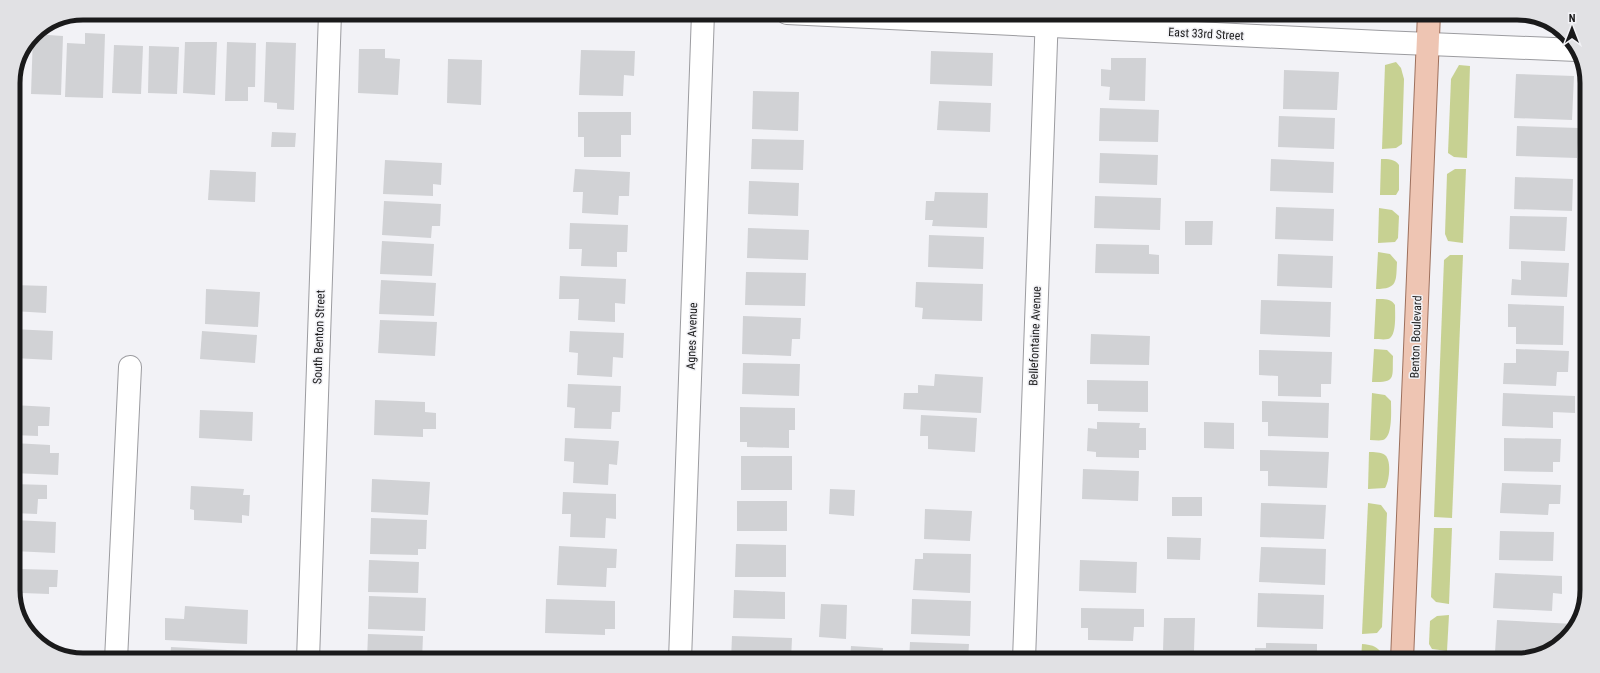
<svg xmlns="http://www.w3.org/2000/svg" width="1600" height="673" viewBox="0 0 1600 673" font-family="'Roboto Condensed',sans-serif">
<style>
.green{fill:#c7d192}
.building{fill:#d1d2d5}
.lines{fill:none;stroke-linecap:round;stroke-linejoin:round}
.minor-casing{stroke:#9c9ca0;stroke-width:24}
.major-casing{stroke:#9d705d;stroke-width:24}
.minor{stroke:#fff;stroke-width:22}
.major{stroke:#eec5b3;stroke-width:22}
.labels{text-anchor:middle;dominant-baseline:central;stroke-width:3;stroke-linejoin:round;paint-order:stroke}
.street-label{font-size:12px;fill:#1a1a1b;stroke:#f2f2f6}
.rim{fill:none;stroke:#1a1a1b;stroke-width:5}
</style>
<rect width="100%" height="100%" fill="#f2f2f6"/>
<g class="green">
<path d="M1396 62 1401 68 1404 79 1402 144 1396 148 1382 149 1385 65Z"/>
<path d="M1459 65 1470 66 1467 158 1454 157 1448 153 1451 79Z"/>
<path d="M1381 159C1388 159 1395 159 1399 165V190L1396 195H1380Z"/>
<path d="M1455 169H1466L1463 243 1448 241 1445 234 1447 174Z"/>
<path d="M1379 208 1392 210 1399 216 1398 238 1395 242 1378 243Z"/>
<path d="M1378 252 1390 254 1397 262C1396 281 1398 289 1376 289Z"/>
<path d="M1450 255H1463L1452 518 1434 517 1444 260Z"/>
<path d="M1376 299C1383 299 1391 298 1395 305 1395 313 1397 337 1388 339 1384 340 1378 339 1374 339Z"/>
<path d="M1374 349 1387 350 1393 356C1392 377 1397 383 1372 382Z"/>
<path d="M1372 393 1385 395 1391 401C1391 410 1393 437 1383 440 1379 441 1374 440 1370 440Z"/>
<path d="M1369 452C1374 452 1381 452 1385 455 1392 461 1389 482 1385 488L1368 489Z"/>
<path d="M1368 503 1381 505 1387 513 1382 627 1377 633 1362 634Z"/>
<path d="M1434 528H1452L1449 604 1436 602 1431 597Z"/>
<path d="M1449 615 1447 651 1432 649 1429 644 1430 621 1437 616Z"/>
<path d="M1362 644C1371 645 1375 645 1381 652V660H1361Z"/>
</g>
<g class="building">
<path d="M85 33 105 34 103 98 65 97 67 43 85 44Z"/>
<path d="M33 34 63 36 61 95 31 94Z"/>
<path d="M185 42H217L215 95 183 93Z"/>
<path d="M227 42 256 43 255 87H248V101H225Z"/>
<path d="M266 42 296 43 294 110 277 109V103L264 102Z"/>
<path d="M114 45 143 46 141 94 112 93Z"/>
<path d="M149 46 179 47 177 94 148 93Z"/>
<path d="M359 49H385V58L400 59 398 95 358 93Z"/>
<path d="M581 50 635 51 634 76 624 75 623 96 579 95Z"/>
<path d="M931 51 993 53 992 86 930 84Z"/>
<path d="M1111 58H1146L1145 101 1109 100 1110 87 1101 86V69L1111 70Z"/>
<path d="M448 59 482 60 481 105 447 103Z"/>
<path d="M19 66 18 81H13V79Z"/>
<path d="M1284 70 1339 72 1337 110 1283 109Z"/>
<path d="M1516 74 1574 76 1572 120 1514 118Z"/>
<path d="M753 91 799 92 798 131 752 129Z"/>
<path d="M939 101 991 103 990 132 937 130Z"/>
<path d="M1100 108 1159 110 1158 142 1099 141Z"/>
<path d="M578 112H631V135H621V157H584V137H578Z"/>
<path d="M1279 116 1335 118 1334 149 1278 147Z"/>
<path d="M1517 126 1579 128 1577 158 1516 156Z"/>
<path d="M272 132 296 133 295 147H271Z"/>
<path d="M752 139 804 140 803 170 751 169Z"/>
<path d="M1100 153 1158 155 1157 185 1099 183Z"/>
<path d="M1271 159 1334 162 1333 193 1270 191Z"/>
<path d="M385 160 442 163 441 185 433 184V196L383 194Z"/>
<path d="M575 169 630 172 629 196H619L618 215 582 213 583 192H573Z"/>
<path d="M210 170 256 172 255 202 208 200Z"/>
<path d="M1515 177 1573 179 1572 211 1514 209Z"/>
<path d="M749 181 799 183 798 216 748 214Z"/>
<path d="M935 192 988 193 987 228 932 226 933 220H925L926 201H934Z"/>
<path d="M1095 196 1161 198 1160 230 1094 228Z"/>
<path d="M384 201 441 204 440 226H432L431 238 382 235Z"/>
<path d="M1276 207 1334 209 1333 241 1275 239Z"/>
<path d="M1510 216 1567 217 1565 251 1509 249Z"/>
<path d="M1185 221H1213L1212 245H1185Z"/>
<path d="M570 223 628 225 627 252H617V267L581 266 582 249H569Z"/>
<path d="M748 228 809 230 808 260 747 258Z"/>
<path d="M929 235 984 237 983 269 928 267Z"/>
<path d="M382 241 434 244 432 276 380 274Z"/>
<path d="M1096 244 1149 245V254L1159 255V274L1095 273Z"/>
<path d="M1278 254 1333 256 1332 288 1277 286Z"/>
<path d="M1521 261 1569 263 1567 297 1511 295 1512 279 1521 280Z"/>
<path d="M746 272 806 273 805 306 745 305Z"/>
<path d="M560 276 626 279 625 304 615 303V322L578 320 579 299H559Z"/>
<path d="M381 280 436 283 434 316 379 314Z"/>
<path d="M916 282 983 284 982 321 922 319 923 308 915 307Z"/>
<path d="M13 285 47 286 46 313 13 311Z"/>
<path d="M206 289 260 292 258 327 205 324Z"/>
<path d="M1261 300 1331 302 1330 337 1260 334Z"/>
<path d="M1508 304 1564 306 1563 345 1516 344V327H1508Z"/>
<path d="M743 316 801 318 800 339H792L791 356 742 354Z"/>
<path d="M380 320 437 322 435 356 378 353Z"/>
<path d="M13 329 53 331 52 360 13 358Z"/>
<path d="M202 331 257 335 255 363 200 359Z"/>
<path d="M570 331 624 333 623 358 613 357 612 377 577 375 578 353 569 352Z"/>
<path d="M1091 334 1150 336 1149 365 1090 364Z"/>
<path d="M1516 349 1569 351 1568 372H1557L1556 386 1503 384 1504 363H1516Z"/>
<path d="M1259 350 1332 352 1331 384H1321V397L1278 396V376L1259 375Z"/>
<path d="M743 363 800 364 799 396 742 394Z"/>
<path d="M935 374 983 377 981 413 903 409 904 393H918V385L934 386Z"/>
<path d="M1087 380 1148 381V412L1098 411V404H1087Z"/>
<path d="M568 384 621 386 620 412H612L611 429 574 428 575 408 567 407Z"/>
<path d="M1503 393 1575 396V413L1553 412V428L1502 426Z"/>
<path d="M375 400 425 402V412L436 413V429H423V437L374 435Z"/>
<path d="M1262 401 1329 403 1328 438 1268 436V422H1262Z"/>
<path d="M13 405 50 407 49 426H38V436L13 435Z"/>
<path d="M740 407 795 408V430H789V448L747 447V442H740Z"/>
<path d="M200 410 253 412 252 441 199 438Z"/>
<path d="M921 415 977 418 975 452 928 449V436H920Z"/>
<path d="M1097 422 1140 423 1139 428H1146V450H1139V458L1096 457V452L1087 451 1088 428 1097 429Z"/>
<path d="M1204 422 1234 423V449L1204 448Z"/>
<path d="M565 438 619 441 617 465 609 464 608 485 573 483 574 462 564 461Z"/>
<path d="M1504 438 1561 439 1560 462H1553V472L1504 471Z"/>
<path d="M13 443 50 445V453H59L58 475 13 473Z"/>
<path d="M1260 450 1329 452 1327 488 1268 486V471H1260Z"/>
<rect x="741" y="456" width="51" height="34"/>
<path d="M1083 469 1139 471 1138 501 1082 499Z"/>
<path d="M372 479 430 482 428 515 371 512Z"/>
<path d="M1502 483 1561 485 1560 504H1549L1548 515 1500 513Z"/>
<path d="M13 484 47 485V499H38L37 514 13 513Z"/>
<path d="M191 486 244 489 243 495H250L249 516 242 515V523L194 520V510L190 509Z"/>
<path d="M830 489 855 490 854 516 829 514Z"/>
<path d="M563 492 616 494V519L606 518 605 538 570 537 571 514H562Z"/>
<rect x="1172" y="497" width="30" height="19"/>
<rect x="737" y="501" width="50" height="30"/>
<path d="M1261 503 1326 505 1324 539 1260 537Z"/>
<path d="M925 509 972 511 970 541 924 539Z"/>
<path d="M371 518 427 520 426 549H418V555L370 554Z"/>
<path d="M13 520 56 522 55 553 13 551Z"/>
<path d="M1500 531 1554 532 1553 561 1499 560Z"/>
<path d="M1167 537 1201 538 1200 560 1167 559Z"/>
<path d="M736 544 786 545V577H735Z"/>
<path d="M559 546 617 549 616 568H607L606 587 557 585Z"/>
<path d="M1261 547 1326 549 1325 585 1259 582Z"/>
<path d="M923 553 971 554 970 593 913 590 915 559H923Z"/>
<path d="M369 560 419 562 418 593 368 592Z"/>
<path d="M1080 560 1137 562 1136 593 1079 591Z"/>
<path d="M13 562H21L20 569 58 570 57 587H49V594L22 593V587H13Z"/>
<path d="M1495 573 1562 576V594L1553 593 1552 611 1493 608Z"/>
<path d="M734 590 785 592V619L733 618Z"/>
<path d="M1258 593 1324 595 1323 629 1257 627Z"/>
<path d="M369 596 426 598 425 631 368 629Z"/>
<path d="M546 599 615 601V629H605V635L545 633Z"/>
<path d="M912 599 971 601 970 636 911 634Z"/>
<path d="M821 604 847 605 846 639 819 637Z"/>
<path d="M185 606 248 610 247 644 165 640V618L184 619Z"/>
<path d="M1081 608 1144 609V627H1134L1133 641 1088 640V628H1081Z"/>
<path d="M1164 618H1195L1194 651 1163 650Z"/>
<path d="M1497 620 1575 624V625L1562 640H1551L1550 650 1534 655 1495 653Z"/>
<path d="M368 634 423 636 422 660H367Z"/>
<path d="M732 636 792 638 791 660H731Z"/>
<path d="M910 642 969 644 968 660H909Z"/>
<path d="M1266 643 1317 644V660H1255V648H1266Z"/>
<path d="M851 646 883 648 882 660H850Z"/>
<path d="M171 647 247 651 246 660H170Z"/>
<path d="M1078 652 1135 653V660H1078Z"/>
<path d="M816 653 844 654V660H815Z"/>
</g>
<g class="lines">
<defs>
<g id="minor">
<path d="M787 13 1381 42 1577 50"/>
<path d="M116 660 130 367"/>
<path d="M308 660 330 13"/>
<path d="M680 660 703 13"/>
<path d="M1024 660 1047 13"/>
</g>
<path id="major" d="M1402 660 1429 13"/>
</defs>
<use href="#minor" class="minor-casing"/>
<use href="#major" class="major-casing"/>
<use href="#minor" class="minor"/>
<use href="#major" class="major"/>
</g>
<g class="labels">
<g class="street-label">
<text transform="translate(1206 34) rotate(3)">East 33rd Street</text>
<text transform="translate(692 336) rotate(-88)">Agnes Avenue</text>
<text transform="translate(1035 336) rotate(-88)">Bellefontaine Avenue</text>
<text transform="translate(319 337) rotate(-88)">South Benton Street</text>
<text transform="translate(1416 337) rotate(-88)">Benton Boulevard</text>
</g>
</g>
<path d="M0 0H1600V673H0ZM83 20H1517A63 63 0 0 1 1580 83V590A63 63 0 0 1 1517 653H83A63 63 0 0 1 20 590V83A63 63 0 0 1 83 20Z" fill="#e1e1e4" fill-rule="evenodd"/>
<path class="rim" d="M83 20H1517A63 63 0 0 1 1580 83V590A63 63 0 0 1 1517 653H83A63 63 0 0 1 20 590V83A63 63 0 0 1 83 20Z"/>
<g transform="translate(1572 28)" stroke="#f2f2f6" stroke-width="3" paint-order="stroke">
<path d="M0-3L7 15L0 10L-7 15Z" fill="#1a1a1b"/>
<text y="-6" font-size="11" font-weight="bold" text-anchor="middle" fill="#1a1a1b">N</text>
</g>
</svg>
